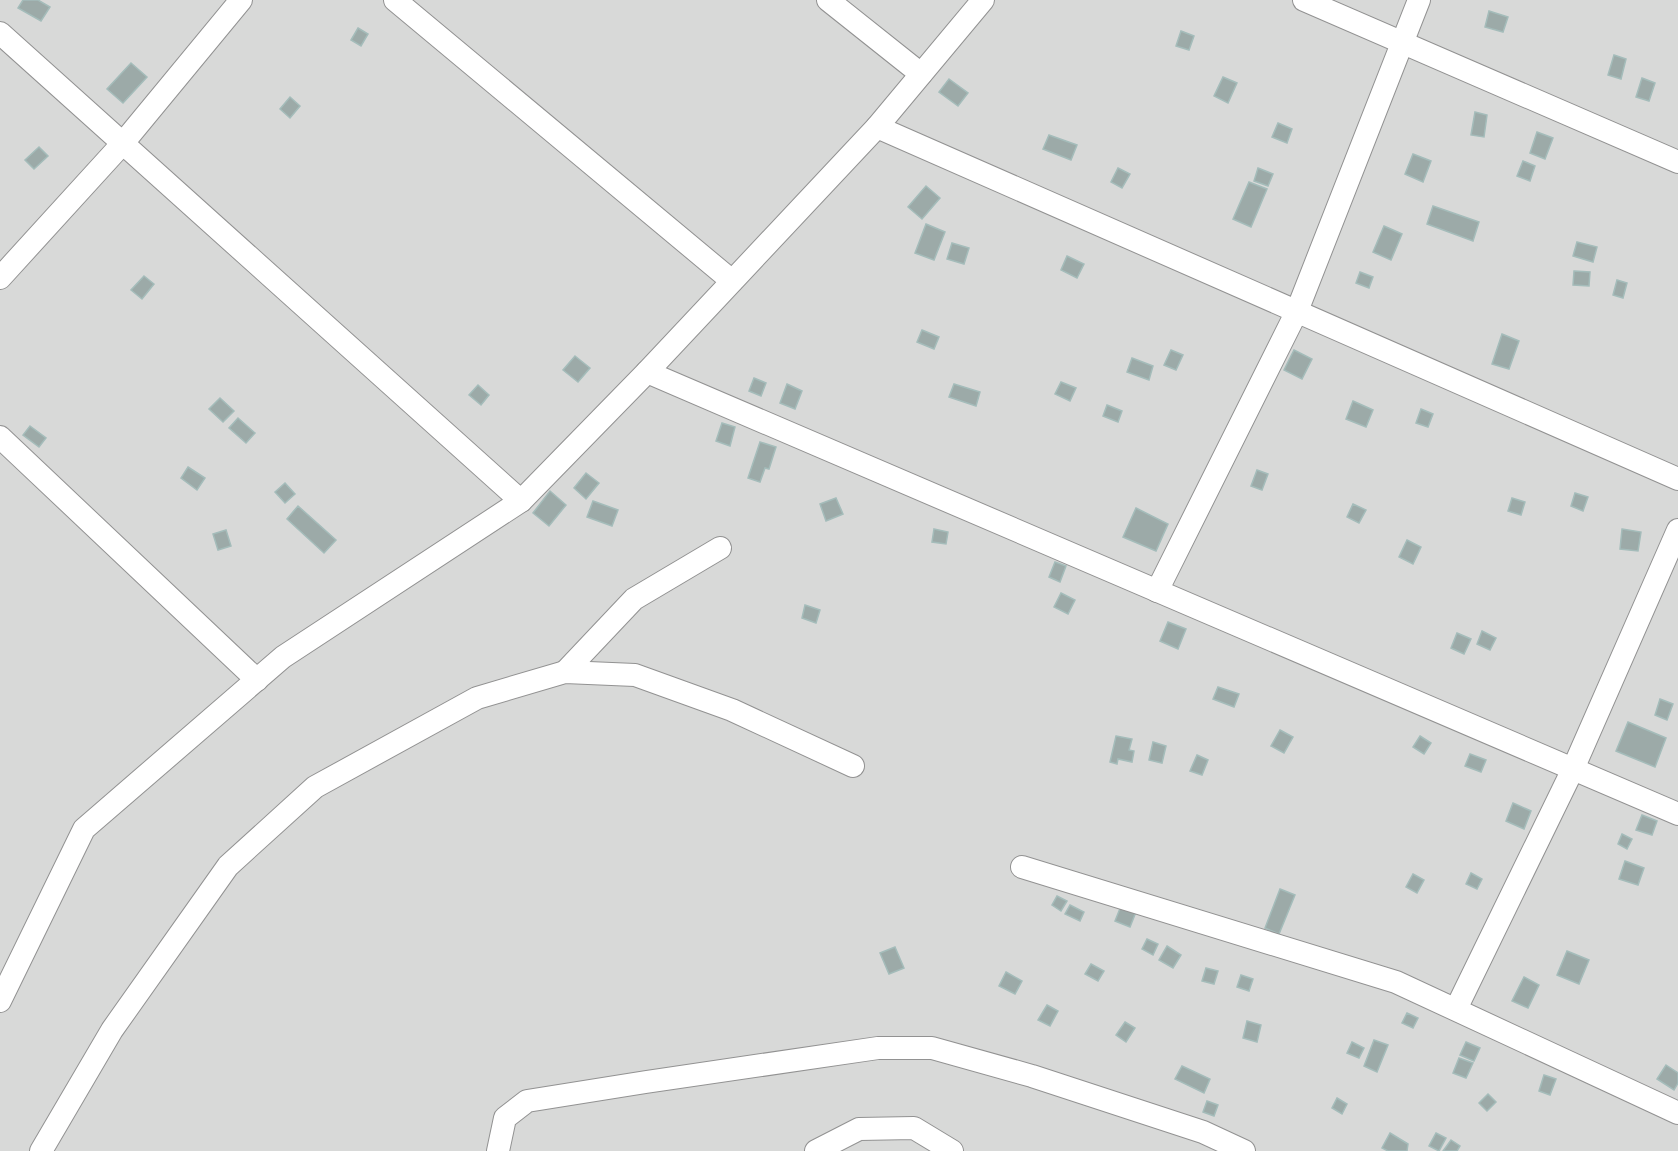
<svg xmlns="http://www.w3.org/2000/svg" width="1678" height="1151" viewBox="0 0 1678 1151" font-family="'Archivo Narrow',sans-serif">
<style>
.residential{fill:#d8d9d8}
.building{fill:#9caaa8;stroke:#a4bcba;stroke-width:1.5}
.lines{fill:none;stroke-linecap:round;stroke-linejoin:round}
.minor-casing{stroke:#929292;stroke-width:24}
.minor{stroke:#fff;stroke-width:22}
</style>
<rect width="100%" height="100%" fill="#e0eaec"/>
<rect class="residential" x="0" y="0" width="1678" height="1151"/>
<g class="building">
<path d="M23 0H38L50 7 41 21 18 8Z"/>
<path d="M1489 11 1508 17 1503 32 1485 27Z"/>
<path d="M358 28 368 34 361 46 351 40Z"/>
<path d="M1181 31 1194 36 1189 50 1176 46Z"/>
<path d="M1614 55 1626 59 1621 79 1608 75Z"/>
<path d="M131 63 147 77 123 103 107 89Z"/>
<path d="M1223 77 1237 83 1228 103 1214 96Z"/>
<path d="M1642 78 1655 83 1649 101 1636 97Z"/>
<path d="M949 79 968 93 958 106 939 92Z"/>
<path d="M290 97 300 106 290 118 280 109Z"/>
<path d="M1475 112 1487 115 1484 137 1471 135Z"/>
<path d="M1278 123 1292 129 1287 143 1272 137Z"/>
<path d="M1537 132 1553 138 1545 159 1530 153Z"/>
<path d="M1049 135 1077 145 1071 160 1043 149Z"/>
<path d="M39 147 48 156 34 169 25 160Z"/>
<path d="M1413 154 1431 161 1423 182 1405 174Z"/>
<path d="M1523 161 1535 166 1530 181 1517 176Z"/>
<path d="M1118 168 1130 174 1122 188 1111 182Z"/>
<path d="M1258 168 1273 174 1268 186 1254 181Z"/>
<path d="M1249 182 1267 189 1251 227 1233 219Z"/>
<path d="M926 186 940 198 922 219 908 207Z"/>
<path d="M1433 206 1479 222 1473 241 1427 224Z"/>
<path d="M926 224 945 232 934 260 915 253Z"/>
<path d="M1384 226 1402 234 1391 260 1373 252Z"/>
<path d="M1577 242 1597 247 1593 262 1573 256Z"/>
<path d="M952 243 969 248 964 264 947 259Z"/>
<path d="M1067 256 1084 264 1077 278 1061 270Z"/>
<path d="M1574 271 1590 272 1589 286 1573 285Z"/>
<path d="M1360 272 1373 277 1369 288 1356 283Z"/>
<path d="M144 276 154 284 142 299 131 290Z"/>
<path d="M1617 280 1627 283 1623 298 1613 295Z"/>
<path d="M922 330 939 337 934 349 917 342Z"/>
<path d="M1502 334 1519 341 1509 369 1492 364Z"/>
<path d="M1171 350 1183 355 1176 370 1164 365Z"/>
<path d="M1294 350 1312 359 1302 379 1284 370Z"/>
<path d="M575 356 590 368 578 382 563 370Z"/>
<path d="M1132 358 1153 366 1149 380 1127 372Z"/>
<path d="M754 378 766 383 761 396 749 391Z"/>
<path d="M1061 382 1076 388 1070 401 1055 394Z"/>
<path d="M787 384 802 391 795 409 780 403Z"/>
<path d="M954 384 980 392 976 406 949 397Z"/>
<path d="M478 385 489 395 481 405 469 395Z"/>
<path d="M220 398 234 411 223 422 209 409Z"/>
<path d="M1353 401 1373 410 1366 427 1346 419Z"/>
<path d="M1107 405 1122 411 1118 422 1103 416Z"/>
<path d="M1421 409 1433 414 1428 427 1416 423Z"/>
<path d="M238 418 255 433 246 443 229 428Z"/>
<path d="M722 423 735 427 730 446 716 441Z"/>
<path d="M30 426 46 438 39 447 23 435Z"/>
<path d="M760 442 776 447 769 469 765 468 760 482 748 478Z"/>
<path d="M188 467 205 478 197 490 181 478Z"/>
<path d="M1257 470 1268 474 1262 490 1251 486Z"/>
<path d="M586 473 599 483 586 499 574 488Z"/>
<path d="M285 483 295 494 285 503 275 492Z"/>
<path d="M550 491 566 505 549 526 533 513Z"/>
<path d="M1575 493 1588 497 1583 511 1571 506Z"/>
<path d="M836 498 843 514 826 521 820 504Z"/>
<path d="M1512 498 1525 502 1521 515 1508 511Z"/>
<path d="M593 501 618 510 612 526 587 517Z"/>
<path d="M1353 504 1366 510 1359 523 1347 517Z"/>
<path d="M298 506 336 540 324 553 287 519Z"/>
<path d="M1136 508 1168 524 1156 551 1123 537Z"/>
<path d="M934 529 948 532 946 544 932 542Z"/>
<path d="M1622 529 1641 532 1638 551 1620 549Z"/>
<path d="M226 530 231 546 218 550 213 534Z"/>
<path d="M1407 540 1421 547 1413 564 1399 557Z"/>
<path d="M1055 562 1066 566 1060 582 1049 577Z"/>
<path d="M1061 593 1075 600 1068 614 1054 607Z"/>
<path d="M805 605 820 610 816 623 802 618Z"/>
<path d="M1168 622 1186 629 1178 649 1160 641Z"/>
<path d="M1482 631 1496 638 1490 650 1477 644Z"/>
<path d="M1457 633 1471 639 1464 654 1451 648Z"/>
<path d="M1218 687 1239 694 1234 707 1213 699Z"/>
<path d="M1660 699 1673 704 1667 720 1655 715Z"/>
<path d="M1628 722 1666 738 1655 767 1616 751Z"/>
<path d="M1280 730 1293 737 1284 753 1271 746Z"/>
<path d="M1116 736 1132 739 1129 750 1134 751 1132 762 1118 759 1117 764 1110 762Z"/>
<path d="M1420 736 1431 743 1424 754 1413 747Z"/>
<path d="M1153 742 1166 746 1162 763 1149 760Z"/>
<path d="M1470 754 1486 760 1481 772 1465 766Z"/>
<path d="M1197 755 1208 760 1202 775 1190 771Z"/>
<path d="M1513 803 1531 811 1524 829 1506 821Z"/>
<path d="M1642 815 1657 821 1652 835 1636 830Z"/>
<path d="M1622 834 1632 839 1627 849 1618 844Z"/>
<path d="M1625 861 1644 868 1638 885 1619 879Z"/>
<path d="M1471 873 1482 879 1477 889 1466 884Z"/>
<path d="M1413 874 1424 880 1417 893 1406 887Z"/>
<path d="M1280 889 1295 895 1279 934 1265 928Z"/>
<path d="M1057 896 1067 901 1061 911 1052 905Z"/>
<path d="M1070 905 1084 912 1080 921 1065 914Z"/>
<path d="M1121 906 1136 912 1130 927 1115 921Z"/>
<path d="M1147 939 1158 944 1153 955 1142 949Z"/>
<path d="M1167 946 1181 955 1173 968 1159 960Z"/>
<path d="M895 947 904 968 889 974 880 953Z"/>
<path d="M1567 951 1589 960 1579 984 1557 975Z"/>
<path d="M1091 964 1104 971 1098 981 1085 974Z"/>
<path d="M1206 968 1218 971 1214 984 1202 981Z"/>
<path d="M1006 972 1022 981 1015 994 999 986Z"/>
<path d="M1241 975 1253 979 1249 991 1237 987Z"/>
<path d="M1524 977 1539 985 1528 1008 1512 1001Z"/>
<path d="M1047 1005 1058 1011 1050 1026 1038 1020Z"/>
<path d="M1407 1013 1418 1018 1413 1028 1402 1023Z"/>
<path d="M1247 1021 1261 1025 1257 1042 1243 1038Z"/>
<path d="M1125 1022 1135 1028 1126 1042 1116 1035Z"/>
<path d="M1374 1040 1388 1045 1377 1072 1364 1066Z"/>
<path d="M1352 1042 1364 1048 1359 1058 1347 1053Z"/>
<path d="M1466 1042 1480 1048 1474 1061 1460 1055Z"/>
<path d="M1459 1058 1473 1063 1466 1078 1453 1073Z"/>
<path d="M1666 1065 1678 1073V1083L1674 1090 1657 1079Z"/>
<path d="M1182 1066 1210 1079 1204 1093 1175 1079Z"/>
<path d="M1544 1075 1556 1079 1550 1095 1539 1091Z"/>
<path d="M1488 1094 1496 1102 1487 1111 1479 1103Z"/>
<path d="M1337 1098 1347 1104 1342 1114 1332 1108Z"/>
<path d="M1207 1101 1218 1105 1214 1116 1203 1112Z"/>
<path d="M1390 1133 1408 1144 1407 1151H1388L1382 1148Z"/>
<path d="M1436 1133 1446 1138 1439 1151 1429 1146Z"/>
<path d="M1451 1140 1460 1146 1457 1151H1443Z"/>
</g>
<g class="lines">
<defs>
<g id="minor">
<path d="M395 0 732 281"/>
<path d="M828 0 921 74"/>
<path d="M1304 0 1678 162"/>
<path d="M0 33 521 501"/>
<path d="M877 127 1678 479"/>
<path d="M0 278 123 143 241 0"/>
<path d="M647 372 1678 814"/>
<path d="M0 437 257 680"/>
<path d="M1157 591 1297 311 1419 0"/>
<path d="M565 672 634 599 720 548"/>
<path d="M1022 867 1396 982 1678 1113"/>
<path d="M0 1001 84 829 283 657 521 501 647 372 877 127 983 0"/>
<path d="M1456 1009 1573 769 1678 530"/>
<path d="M41 1151 112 1030 228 866 315 787 477 698 565 672 635 675 732 710 853 766"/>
<path d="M498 1151 505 1118 527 1101 646 1082 878 1048H932L1032 1076 1203 1132 1244 1151"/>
<path d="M816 1151 859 1129 914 1128 952 1151"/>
</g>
</defs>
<use href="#minor" class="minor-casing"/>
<use href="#minor" class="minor"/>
</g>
</svg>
